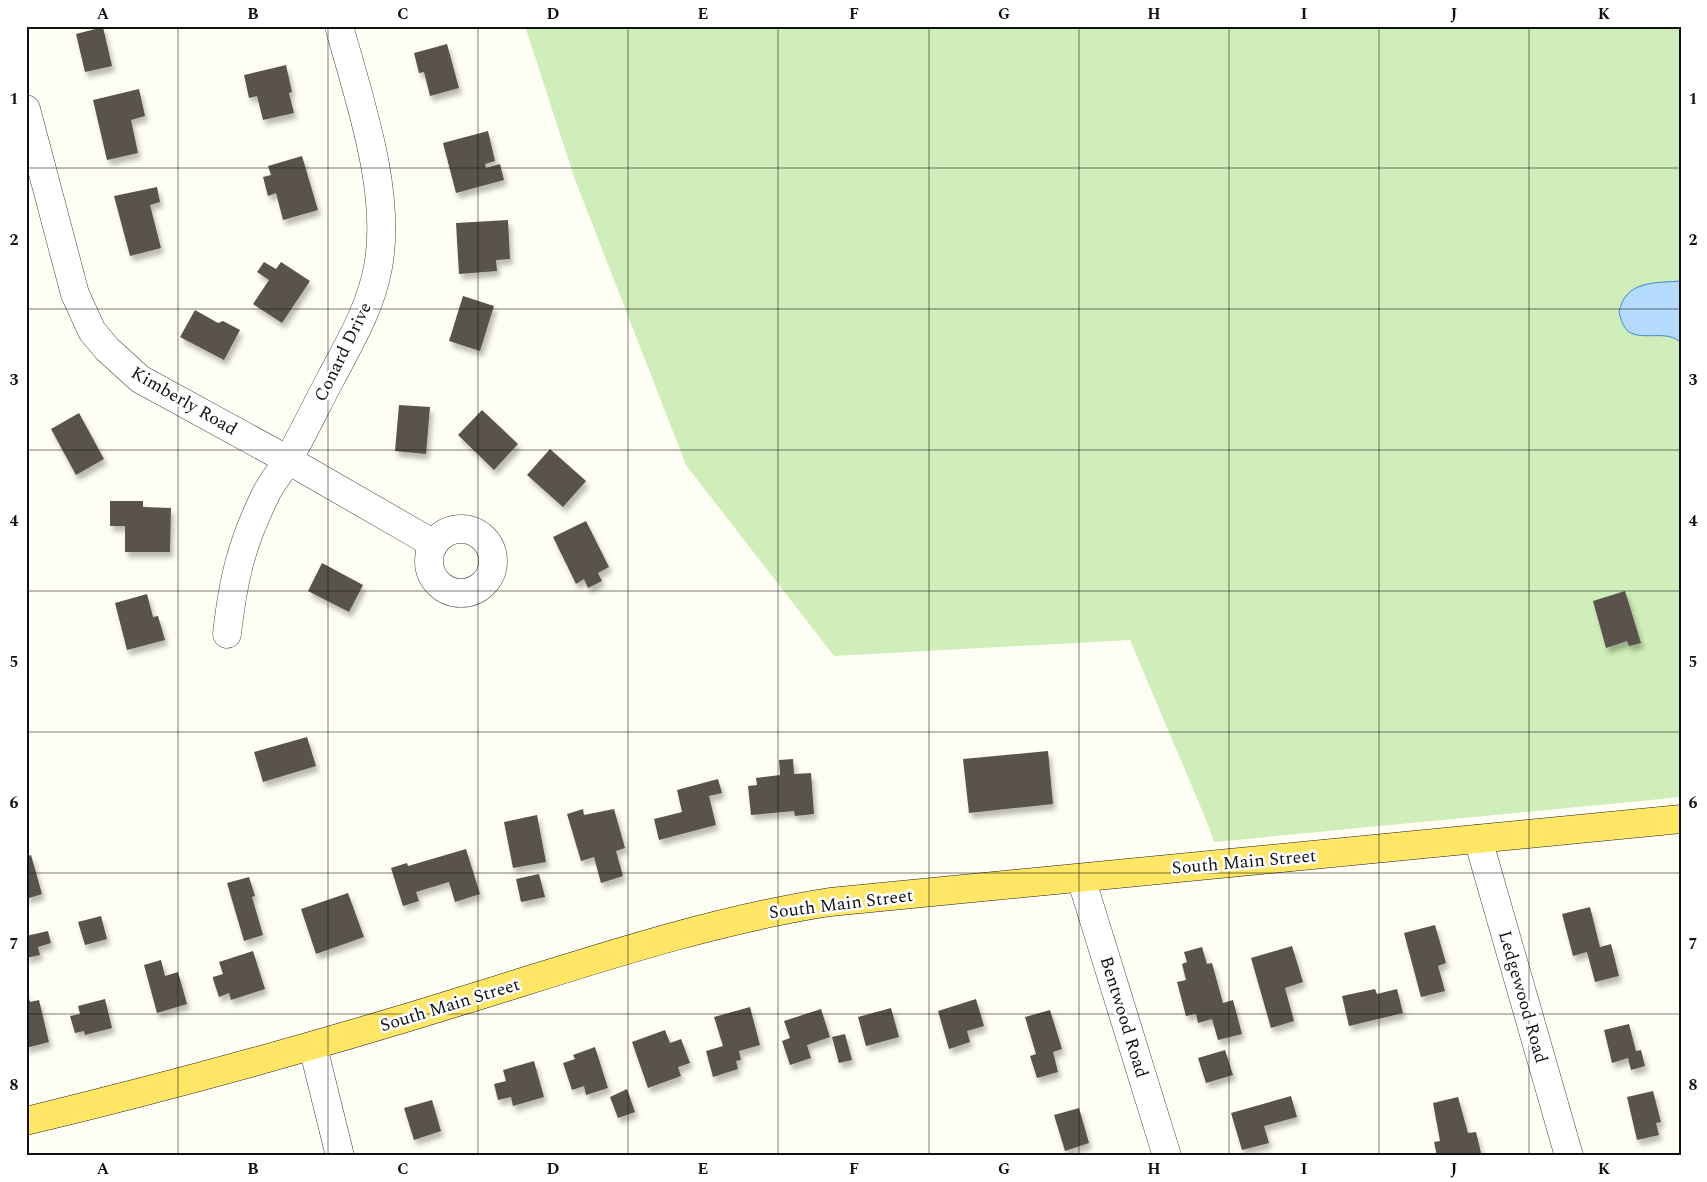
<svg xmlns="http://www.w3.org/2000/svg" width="1707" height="1182" viewBox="0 0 1707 1182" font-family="Spectral,serif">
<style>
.green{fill:#d0eeb9}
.water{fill:#b4dbfb;stroke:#3489d9}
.building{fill:#5a534c;filter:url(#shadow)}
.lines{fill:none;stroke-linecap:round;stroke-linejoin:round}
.minor-casing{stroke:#444;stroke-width:29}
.major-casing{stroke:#222;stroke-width:29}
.minor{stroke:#fff;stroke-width:28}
.major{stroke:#ffe664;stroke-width:28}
.grid{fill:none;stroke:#111;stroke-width:1;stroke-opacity:0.55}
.labels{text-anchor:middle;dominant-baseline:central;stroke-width:5;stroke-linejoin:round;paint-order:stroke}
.street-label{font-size:18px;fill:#111;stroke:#fff}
.neatline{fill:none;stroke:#111;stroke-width:2}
.grid-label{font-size:16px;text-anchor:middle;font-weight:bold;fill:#111}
</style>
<defs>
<filter id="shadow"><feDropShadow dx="3" dy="5.5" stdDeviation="2.5" flood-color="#0004"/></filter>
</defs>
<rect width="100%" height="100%" fill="#fffef4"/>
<path class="green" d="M525 26H1681V797L1214 842 1207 822 1130 640 834 656 686 465 574 177Z"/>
<path class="water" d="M1681 281V343C1668 329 1644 341 1629 332 1624 328 1622 322 1620 316 1618 311 1620 309 1621 305 1630 280 1659 283 1681 281Z"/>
<g class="building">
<path d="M103 27 112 66 85 72 76 34Z"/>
<path d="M447 44 459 88 430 96 424 72 419 73 414 53Z"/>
<path d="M286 65 292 92 289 93 294 113 263 120 257 96 249 98 244 75Z"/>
<path d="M139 89 145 116 131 120 138 153 107 160 93 100Z"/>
<path d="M488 131 495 161 485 164 486 168 500 164 504 180 456 193 443 143Z"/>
<path d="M302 156 318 210 283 220 276 193 268 196 263 177 271 175 268 166Z"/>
<path d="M157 187 160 202 150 205 161 248 130 256 114 196Z"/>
<path d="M508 220 510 259 496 260 497 271 459 274 456 223Z"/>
<path d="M264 262 276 269 281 262 310 281 282 323 253 304 269 280 257 272Z"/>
<path d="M463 296 494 306 480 351 449 341Z"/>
<path d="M195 310 218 323 223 321 240 330 224 360 180 337Z"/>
<path d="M399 405 430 407 426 454 395 451Z"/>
<path d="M482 410 518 444 494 470 458 435Z"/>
<path d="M79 413 104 459 76 475 51 429Z"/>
<path d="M550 449 586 481 563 507 527 475Z"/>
<path d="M110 501H143V507L171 508 170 552H125V526H110Z"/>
<path d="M586 521 609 567 598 573 602 581 588 588 584 579 576 584 553 537Z"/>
<path d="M322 563 363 585 349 612 308 591Z"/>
<path d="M1625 591 1641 643 1629 646 1627 641 1606 648 1593 601Z"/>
<path d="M147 594 153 617 158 616 165 640 127 650 115 603Z"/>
<path d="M307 737 316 766 263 782 254 752Z"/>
<path d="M1048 751 1053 804 969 813 963 759Z"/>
<path d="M793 759 794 774 811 773 814 814 795 816 794 811 751 815 748 786 757 785 756 778 780 775 779 760Z"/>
<path d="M718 779 722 793 709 796 716 825 659 840 654 819 682 812 677 790Z"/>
<path d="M583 809 584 815 614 809 625 848 616 851 623 876 601 883 594 857 581 861 567 814Z"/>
<path d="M537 815 546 862 513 868 504 822Z"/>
<path d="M466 849 480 894 455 902 449 882 416 892 419 901 403 906 391 868 407 863 408 866Z"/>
<path d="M31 855 42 894 26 899V857Z"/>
<path d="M539 874 545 897 521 902 516 879Z"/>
<path d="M249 877 255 896 252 897 263 935 244 941 227 883Z"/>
<path d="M348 893 364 937 316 954 301 909Z"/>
<path d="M1590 907 1600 947 1611 944 1619 976 1595 982 1587 952 1573 956 1562 914Z"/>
<path d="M101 916 107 939 85 945 78 922Z"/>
<path d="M1435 925 1446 963 1438 966 1445 991 1421 997 1404 933Z"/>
<path d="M48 931 51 943 38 947 40 955 26 958V936Z"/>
<path d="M1292 946 1303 982 1285 988 1294 1021 1271 1028 1251 958Z"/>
<path d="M1202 947 1207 964 1212 963 1223 1003 1233 1000 1242 1034 1218 1040 1212 1019 1198 1023 1196 1014 1186 1016 1177 982 1186 980 1182 964 1187 962 1184 952Z"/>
<path d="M253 951 265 989 231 1000 229 993 219 997 213 979V977L223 974 219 962Z"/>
<path d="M161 960 165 976 178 972 187 1004 157 1013 144 965Z"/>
<path d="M26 989 30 1002 39 1000 49 1042 26 1048Z"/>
<path d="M1375 989 1377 994 1397 989 1403 1013 1349 1026 1342 996Z"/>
<path d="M105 999 112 1028 85 1035 84 1031 75 1033 70 1016 80 1014 78 1006Z"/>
<path d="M976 999 984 1026 967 1031 970 1042 949 1049 938 1011Z"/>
<path d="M750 1007 760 1045 739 1051 741 1060 736 1061 738 1069 713 1077 706 1051 723 1046 714 1017Z"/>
<path d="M891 1008 899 1037 866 1046 858 1017Z"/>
<path d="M821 1009 830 1037 807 1045 811 1058 790 1065 782 1041 790 1038 784 1021Z"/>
<path d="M1050 1010 1062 1049 1053 1052 1058 1072 1037 1078 1030 1056 1036 1054 1025 1017Z"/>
<path d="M1629 1024 1636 1051 1641 1050 1645 1066 1631 1070 1628 1058 1612 1063 1604 1030Z"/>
<path d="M665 1030 670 1043 681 1039 690 1063 678 1067 681 1076 648 1088 632 1042Z"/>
<path d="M845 1034 852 1060 839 1063 832 1037Z"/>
<path d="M595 1047 608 1088 586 1095 584 1086 572 1090 563 1063 575 1059 573 1055Z"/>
<path d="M1225 1050 1233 1075 1206 1083 1198 1058Z"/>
<path d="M534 1061 544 1097 513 1106 511 1097 498 1100 494 1084 506 1081 503 1070Z"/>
<path d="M627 1089 635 1112 618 1118 610 1097Z"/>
<path d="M1653 1091 1661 1122 1656 1123 1659 1135 1637 1140 1627 1097Z"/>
<path d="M1291 1096 1297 1117 1264 1126 1269 1143 1242 1150 1231 1113Z"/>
<path d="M1458 1097 1468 1133 1476 1132 1481 1153 1472 1156H1437L1434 1142 1440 1141 1433 1103Z"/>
<path d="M432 1100 441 1131 414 1140 404 1108Z"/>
<path d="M1079 1108 1089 1143 1065 1151 1054 1115Z"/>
<rect x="803" y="1153" width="25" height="3"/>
</g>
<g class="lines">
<defs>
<g id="minor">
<path d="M26 109 75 294 92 331 107 349 140 379 288 460 434 544"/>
<circle cx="461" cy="561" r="32"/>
<path d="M227 634C233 580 241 545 265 496 271 482 282 471 289 458 304 432 317 404 331 378 350 342 371 307 378 267 392 192 359 99 339 26"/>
<path d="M1478 839 1569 1156"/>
<path d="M1081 878 1167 1156"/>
<path d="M313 1047 340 1156"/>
</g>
<path id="major" d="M26 1121C171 1086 313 1047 455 1003 579 965 702 922 830 902L1681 819"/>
</defs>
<use href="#minor" class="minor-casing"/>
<use href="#major" class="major-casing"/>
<use href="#minor" class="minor"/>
<use href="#major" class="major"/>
</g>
<path class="grid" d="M178 26V1156M328 26V1156M478 26V1156M628 26V1156M778 26V1156M929 26V1156M1079 26V1156M1229 26V1156M1379 26V1156M1529 26V1156M26 168H1681M26 309H1681M26 450H1681M26 591H1681M26 732H1681M26 873H1681M26 1014H1681"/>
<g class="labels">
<g class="street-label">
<text transform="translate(343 352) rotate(-64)">Conard Drive</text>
<text transform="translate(184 401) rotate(30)">Kimberly Road</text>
<text transform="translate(1244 862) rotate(-5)">South Main Street</text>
<text transform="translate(841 904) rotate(-7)">South Main Street</text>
<text transform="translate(1523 997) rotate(74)">Ledgewood Road</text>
<text transform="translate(450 1005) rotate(-17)">South Main Street</text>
<text transform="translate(1124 1017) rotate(73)">Bentwood Road</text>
</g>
</g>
<rect width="1707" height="1182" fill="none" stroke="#ffffff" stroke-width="55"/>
<rect x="28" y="28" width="1652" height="1126" class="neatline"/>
<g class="grid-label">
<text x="103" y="19">A</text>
<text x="253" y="19">B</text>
<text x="403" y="19">C</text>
<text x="553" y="19">D</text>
<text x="703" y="19">E</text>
<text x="854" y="19">F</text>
<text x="1004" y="19">G</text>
<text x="1154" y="19">H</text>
<text x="1304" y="19">I</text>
<text x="1454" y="19">J</text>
<text x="1604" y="19">K</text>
<text x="14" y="104">1</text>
<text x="1693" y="104">1</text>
<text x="14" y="245">2</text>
<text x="1693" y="245">2</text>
<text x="14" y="385">3</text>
<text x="1693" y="385">3</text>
<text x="14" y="526">4</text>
<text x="1693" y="526">4</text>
<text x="14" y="667">5</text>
<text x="1693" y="667">5</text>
<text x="14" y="808">6</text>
<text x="1693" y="808">6</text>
<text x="14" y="949">7</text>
<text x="1693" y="949">7</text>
<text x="14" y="1090">8</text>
<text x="1693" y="1090">8</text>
<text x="103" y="1174">A</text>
<text x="253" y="1174">B</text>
<text x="403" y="1174">C</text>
<text x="553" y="1174">D</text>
<text x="703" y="1174">E</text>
<text x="854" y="1174">F</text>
<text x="1004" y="1174">G</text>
<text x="1154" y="1174">H</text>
<text x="1304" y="1174">I</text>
<text x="1454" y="1174">J</text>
<text x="1604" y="1174">K</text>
</g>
</svg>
